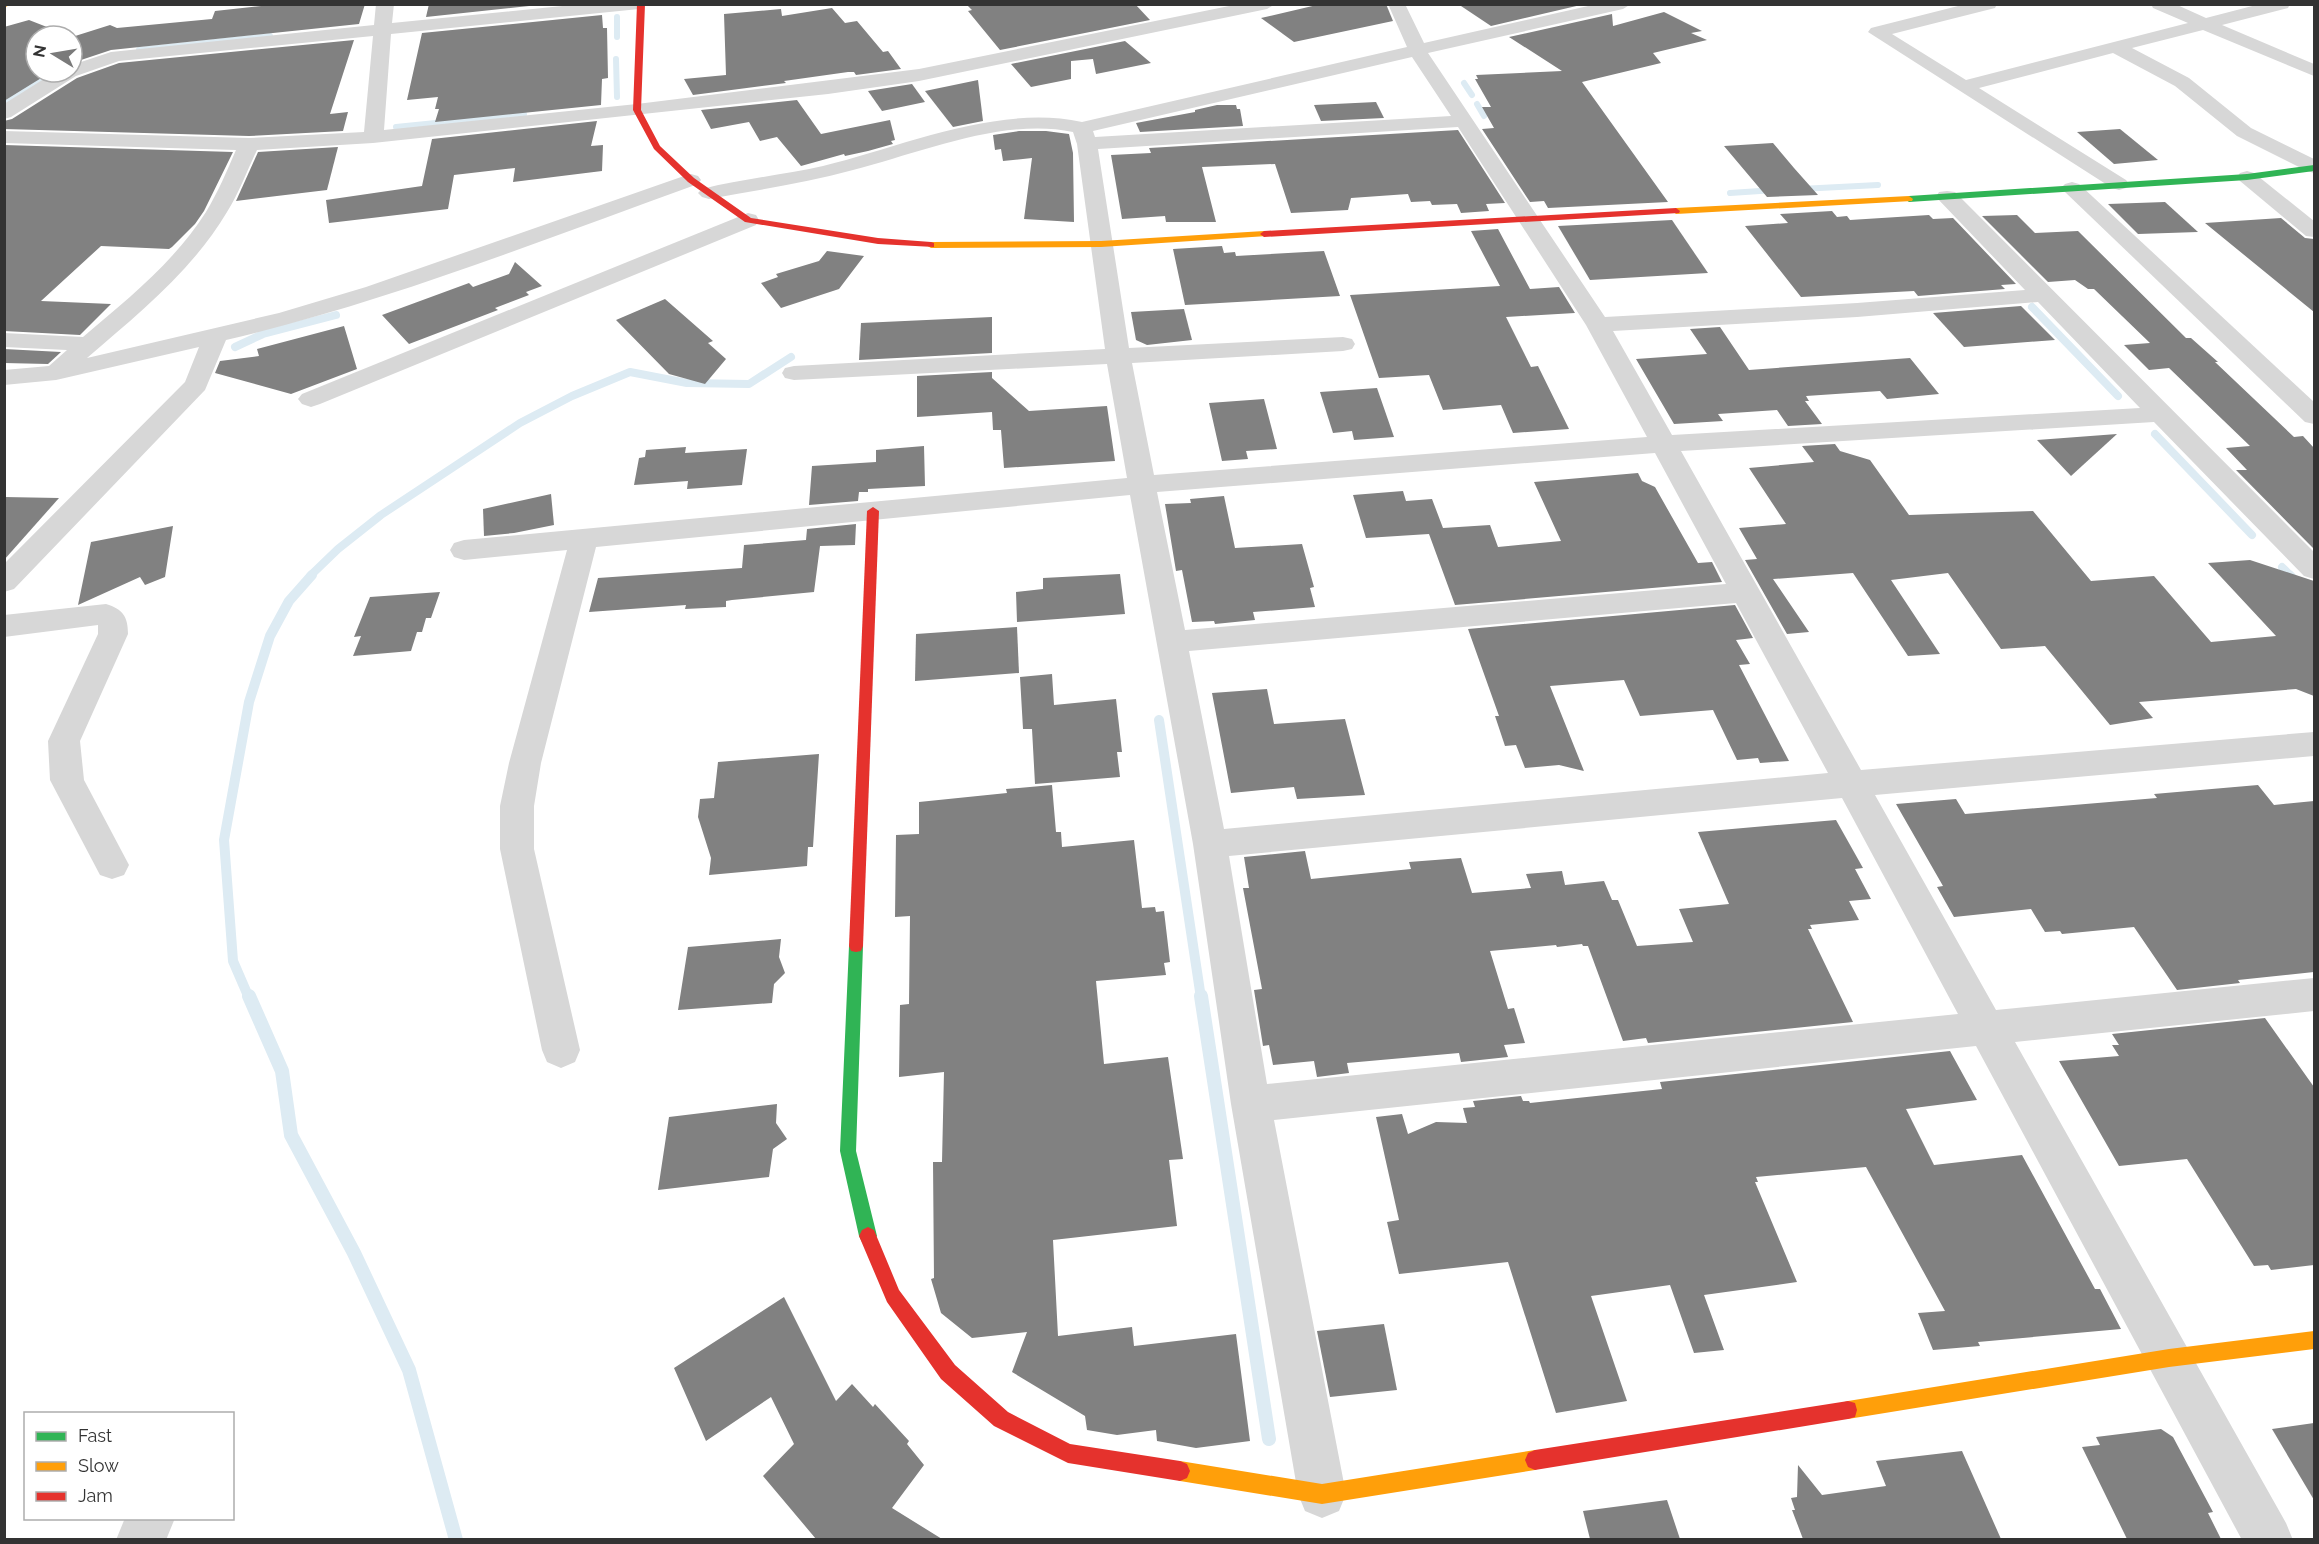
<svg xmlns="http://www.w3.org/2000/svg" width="2319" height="1544" viewBox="0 0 2319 1544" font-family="Raleway,sans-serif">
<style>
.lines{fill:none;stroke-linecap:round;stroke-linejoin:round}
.stream-far3{stroke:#ddebf3;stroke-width:6}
.stream-far2{stroke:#ddebf3;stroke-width:8}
.stream-far1{stroke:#ddebf3;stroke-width:10}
.stream{stroke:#ddebf3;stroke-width:14}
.building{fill:#818181}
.street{fill:#d7d7d7;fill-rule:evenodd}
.fast{fill:#30b455;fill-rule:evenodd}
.slow{fill:#ff9f0a;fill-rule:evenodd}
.jam{fill:#e5322d;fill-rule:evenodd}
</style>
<rect width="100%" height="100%" fill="#fff"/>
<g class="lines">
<g class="stream-far3">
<path d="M617 17V37"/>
<path d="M139 50 270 36"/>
<path d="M616 59 617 97"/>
<path d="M1464 83 1472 95"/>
<path d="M4 104 25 89 59 72"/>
<path d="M1477 104 1484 116"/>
<path d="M396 127 524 114"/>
<path d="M1800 189 1878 185"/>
<path d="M1730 193 1775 190"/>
</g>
<g class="stream-far2">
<path d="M2032 307 2118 396"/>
<path d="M235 347 263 334 336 315"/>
<path d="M2155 434 2252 535"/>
<path d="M2282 567 2291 576"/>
<path d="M310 576 338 549 381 515 520 423 572 396 630 372 687 383 749 384 791 357"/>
</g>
<g class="stream-far1">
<path d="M2289 575 2314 601"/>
<path d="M1159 720 1201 998"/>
<path d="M249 998 233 961 224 840 249 702 270 636 289 601 312 575"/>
</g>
<g class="stream">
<path d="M249 996 282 1071 291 1135 354 1253 409 1370 456 1540"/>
<path d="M1201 996 1269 1439"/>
</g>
</g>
<g class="building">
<path d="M280 4H365L359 24 111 50 72 63V37L110 25 117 28 212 19 215 11Z"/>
<path d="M429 4H548L426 17Z"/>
<path d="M966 4H1135L1150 20 1000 50 968 11 972 10Z"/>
<path d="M1321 4H1386L1393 21 1294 42 1261 18Z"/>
<path d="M1458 4H1585L1491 26Z"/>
<path d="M832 8 845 23 857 21 883 52 888 51 901 69 856 75 854 72H848L784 81 786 83 693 95 684 79 726 75 724 14 781 9 782 16Z"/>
<path d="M1664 12 1702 31 1691 33 1707 40 1653 53 1661 63 1582 82 1668 202 1548 208 1544 201 1530 202 1482 129 1494 128 1482 107H1491L1475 79H1478L1476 75 1562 71 1509 37 1612 14 1613 26Z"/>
<path d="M602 15 603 28H607L608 78 602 79 601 105 435 122 439 109H435L438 97 407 100 422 33Z"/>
<path d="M29 20 70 36H36V72H51L4 101V27Z"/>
<path d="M354 40 330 114 348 112 343 131 249 136 4 129V121L12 119 77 78 119 63Z"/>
<path d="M1125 41 1151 63 1096 74 1093 59 1071 61V79L1031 87 1011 64Z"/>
<path d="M978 80 983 121 953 127 925 91Z"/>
<path d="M912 84 925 102 882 111 868 91Z"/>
<path d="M797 100 821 134 890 120 895 140 891 141 893 144 868 151 845 156 844 154 801 166 777 137 760 141 749 122 711 129 701 110Z"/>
<path d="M1376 102 1384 118 1321 121 1314 105Z"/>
<path d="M1217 105H1236L1237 109H1240L1243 126 1140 132 1136 123 1195 112V110Z"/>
<path d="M597 121 591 146 603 145 602 171 513 182 515 168 454 175 448 209 329 223 326 200 422 186 432 139Z"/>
<path d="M2120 129 2158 160 2114 164 2077 132Z"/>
<path d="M1458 130 1505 203 1486 204 1489 211 1461 213 1457 204 1432 205 1430 201 1411 202 1408 194 1351 198 1348 210 1291 213 1275 164 1202 167 1216 222H1166L1165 216 1122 219 1111 155 1151 153 1149 148Z"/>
<path d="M1019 131H1046L1069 134 1073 153 1074 222 1024 219 1032 158 1003 161 1001 149 995 150 993 135Z"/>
<path d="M1773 143 1794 168 1818 195 1767 197 1724 146Z"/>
<path d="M4 145 233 152 204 211 195 224 172 247 169 249 101 246 41 301 111 304 80 335 4 331Z"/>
<path d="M338 147 327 190 236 201 258 152Z"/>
<path d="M2165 202 2198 232 2138 234 2108 204Z"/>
<path d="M1832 211 1837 217 1847 216 1850 220 1929 215 1933 219 1953 218 2016 284 2001 285 2005 289 1918 296 1914 291 1801 297 1745 226 1788 223 1780 214Z"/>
<path d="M2017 215 2035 233 2078 231 2186 338H2191L2218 362H2215L2294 437 2303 436 2314 448V549L2236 470H2247L2226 448 2250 446 2169 368 2149 370 2124 345 2150 343 2094 289H2088L2075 280 2048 282 1982 216Z"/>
<path d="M2281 218 2305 238 2314 239V312L2205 223Z"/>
<path d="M1672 220 1708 273 1590 280 1558 226Z"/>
<path d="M1498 229 1530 289 1559 287 1575 313 1506 317 1531 367 1538 366 1569 429 1513 433 1501 405 1443 410 1429 375 1379 378 1350 295 1500 286 1471 231Z"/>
<path d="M1222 246 1224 253 1235 252 1236 256 1324 251 1340 296 1185 305 1173 249Z"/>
<path d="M827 251 864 256 839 289 781 308 761 283 778 277 776 274 819 261Z"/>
<path d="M515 262 542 286 526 292 529 295 495 308 498 310 409 344 382 315 469 283 473 287 509 274Z"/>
<path d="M665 299 713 341 708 343 726 359 705 384 669 374 616 320Z"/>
<path d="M2021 306 2055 340 1964 347 1933 313Z"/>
<path d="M1184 309 1192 340 1147 345 1136 340 1131 312Z"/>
<path d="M992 317V353L859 360 861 323Z"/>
<path d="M344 326 357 369 291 394 215 373 220 361 259 356 257 349Z"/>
<path d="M1720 327 1749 370 1910 358 1939 394 1887 399 1880 391 1806 396 1809 401H1805L1822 424 1788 426 1777 410 1718 414 1723 421 1674 424 1636 359 1707 354 1690 329Z"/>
<path d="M4 350V349L61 352 48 364 4 363Z"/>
<path d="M992 372V378L1029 411 1107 406 1115 461 1004 468 1001 430H993L992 412 917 417V376Z"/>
<path d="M1377 388 1394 437 1354 440 1352 431 1333 433 1320 392Z"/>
<path d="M1264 399 1277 449 1246 451 1248 459 1222 461 1209 403Z"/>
<path d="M2117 434 2071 476 2037 440Z"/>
<path d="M1835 444 1840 451 1870 460 1909 515 2033 511 2091 581 2154 576 2211 642 2276 636 2208 563 2250 560 2314 581V696L2296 689 2139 702 2153 718 2110 725 2045 646 2001 649 1948 573 1891 580 1940 654 1908 656 1853 573 1773 579 1809 632 1787 634 1745 560 1757 559 1739 528 1786 524 1749 468 1814 462 1802 446Z"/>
<path d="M924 446 925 486 868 489V492H859L858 501 809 505 812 466 876 462V450Z"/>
<path d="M686 447 685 453 747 449 742 485 687 489 688 481 634 485 639 458 645 457 646 450Z"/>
<path d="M1638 473 1642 481 1655 487 1698 563 1712 562 1722 582 1455 605 1429 534 1366 538 1353 495 1403 491 1406 501 1432 499 1443 528 1490 525 1498 547 1561 541 1534 482Z"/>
<path d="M551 494 554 525 514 533 484 536 483 509Z"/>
<path d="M1224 496 1235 548 1302 544 1314 587 1310 588 1315 607 1253 612 1255 620 1215 624 1214 621 1192 622 1182 570 1176 571 1165 504 1191 503 1190 499Z"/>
<path d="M4 497 59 498 4 560Z"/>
<path d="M856 524 855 545 820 546 814 592 732 600 726 601V607L685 609 686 605 589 612 598 578 742 568 744 545 806 540 807 529Z"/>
<path d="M173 526 165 577 145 585 140 577 78 605 91 542Z"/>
<path d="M1120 574 1125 614 1017 622 1016 592 1043 589V578Z"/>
<path d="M440 592 431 618H426L422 632H417L411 651 353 656 361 636 354 637 370 597Z"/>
<path d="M1735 605 1753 638 1736 640 1750 664 1739 665 1789 761 1760 763 1758 758 1737 760 1713 710 1640 716 1624 680 1550 686 1584 771 1559 765 1525 768 1516 745 1505 746 1495 716H1499L1468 629Z"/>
<path d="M1017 627 1019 673 915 681 916 634Z"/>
<path d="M1052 674 1054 705 1116 699 1122 752H1117L1120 777 1035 784 1032 729H1023L1020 677Z"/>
<path d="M1267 689 1274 724 1345 719 1365 795 1297 799 1294 787 1231 793 1212 693Z"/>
<path d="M819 754 813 847H808L807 866 709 875 711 858 698 817 700 799 714 798 718 762Z"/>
<path d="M1052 785 1056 832H1061L1062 847 1134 840 1142 908 1155 907 1156 912 1164 911 1170 962 1164 963 1166 975 1096 981 1104 1064 1168 1057 1183 1159 1169 1160 1177 1226 1053 1240 1058 1336 1132 1327 1134 1346 1236 1334 1250 1441 1196 1448 1157 1441 1156 1430 1117 1435 1087 1430 1085 1416 1012 1372 1027 1332 972 1338 941 1313 931 1279 934 1278 933 1162H942L944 1072 899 1077 900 1005 909 1004 910 916 895 917 896 835 919 834V802L1007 793 1006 789Z"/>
<path d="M2258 785 2274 805 2314 801V972L2238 980 2240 983 2177 990 2134 927 2062 934 2060 931 2045 932 2031 909 1954 917 1937 887 1943 886 1896 804 1956 799 1965 814 2157 798 2154 794Z"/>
<path d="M1836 820 1863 868 1855 869 1871 899 1849 901 1859 920 1810 925 1812 929H1808L1853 1022 1648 1043 1646 1038 1623 1041 1588 946H1583L1582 944 1557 947 1556 945 1490 951 1508 1009 1514 1008 1525 1043 1504 1045 1508 1057 1461 1062 1459 1053 1347 1063 1349 1073 1317 1077 1314 1061 1273 1065 1269 1045 1263 1046 1254 990 1262 989 1243 888H1249L1244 857 1305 851 1311 879 1411 869 1409 862 1461 858 1472 893 1531 888 1526 874 1562 871 1565 885 1604 881 1612 900H1618L1637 946 1693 942 1679 909 1729 904 1698 832Z"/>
<path d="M781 939 779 957 785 973 774 984 772 1003 678 1010 688 947Z"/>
<path d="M2265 1018 2314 1087V1265L2271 1270 2268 1265 2254 1266 2187 1159 2119 1166 2059 1061 2119 1056 2112 1045H2119L2112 1034Z"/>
<path d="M1950 1051 1977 1100 1906 1109 1934 1165 2022 1155 2095 1289H2100L2121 1329 1978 1342 1980 1346 1933 1350 1918 1313 1945 1311 1866 1167 1756 1177 1758 1182H1755L1797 1282 1704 1295 1724 1350 1694 1353 1670 1285 1591 1296 1627 1401 1556 1413 1508 1262 1399 1274 1387 1222 1399 1220 1376 1117 1402 1114 1408 1134 1436 1122 1467 1123 1463 1108 1475 1107 1473 1101 1521 1096 1523 1101H1529L1530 1103 1662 1089 1660 1082Z"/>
<path d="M777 1104 776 1123 787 1139 773 1149 769 1177 658 1190 669 1117Z"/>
<path d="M784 1297 836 1401 852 1384 873 1407 875 1404 909 1441 907 1444 924 1465 892 1508 942 1539H816L763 1476 794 1444 771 1397 706 1441 674 1368Z"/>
<path d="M1384 1324 1397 1390 1330 1397 1317 1331Z"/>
<path d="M2314 1423V1500L2272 1429Z"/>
<path d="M2161 1429 2173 1437 2213 1512 2208 1513 2221 1539H2127L2082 1447 2100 1445 2096 1437Z"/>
<path d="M1962 1451 2001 1539H1803L1792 1510H1795L1791 1498 1797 1497 1798 1465 1822 1495 1886 1486 1876 1461Z"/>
<path d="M1667 1500 1680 1539H1590L1583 1511Z"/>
</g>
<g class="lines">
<g class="street">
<path d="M376 4H394L392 23 582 4H647L639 9 391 34 384 130 637 104 919 69 1239 4H1275L1267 9 919 81 828 94 373 143 257 150C247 171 239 193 227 212 192 271 138 314 87 358L279 313 366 287 684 176 691 174 698 176 701 180 698 184C542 240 388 302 226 340L205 390 14 589 4 592V564L185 382 199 347 56 380 4 385V370L49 366 67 350 4 347V333L83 337C128 299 175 261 206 212 218 192 227 171 236 150L4 143V131L249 138 364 132 373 36 119 61 76 76 11 117 4 119V104L55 72H72V65L111 52 374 25Z"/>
<path d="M1388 4H1405L1424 43 1597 4H1631L1623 9 1428 53 1605 317 1857 303 2025 290 1936 197 1939 192 1947 191 1955 192 2314 552V579L2304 576 2154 422 1681 451 1861 770 2314 732V756L1875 795 1996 1010 2314 978V1011L2015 1042 2286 1523 2293 1540H2242L1976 1046 1274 1120 1346 1494 1339 1511 1322 1518 1305 1511 1298 1494 1231 1104 1193 844 1130 495 596 547 541 763 534 806V849L580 1050 575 1062 561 1068 547 1062 542 1050 500 849V806L509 763 567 550 464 560 454 557 450 550 454 543 464 540 1127 478 1107 364 794 380 785 378 782 373 785 368 794 366 1105 349 1077 144 1073 132C1004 117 920 153 853 170 806 183 757 190 709 199L702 197 698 193 702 189C741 179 783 175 823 166 904 146 998 104 1082 122L1407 47ZM1412 57 1451 116 1095 137 1093 131ZM1458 127 1586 325 1647 437 1154 475 1132 363 1343 351 1352 349 1355 344 1352 339 1343 337 1129 348 1098 149ZM2038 302 2140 408 1672 435 1613 331 1857 317ZM1655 453 1726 584 1185 630 1157 492ZM1736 603 1828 773 1224 829 1189 651ZM1842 798 1958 1014 1267 1084 1229 856Z"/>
<path d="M1966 4H1997L1995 8 1892 34 1966 80 2188 23 2153 8 2151 4H2175L2206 18 2260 4H2290L2288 8 2222 25 2314 64V76L2203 30 2132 48 2189 78 2251 128 2314 159V173L2307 171 2237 136 2175 86 2113 53 1979 88 2126 180 2129 184 2126 188 2119 190 2112 188 1868 32 1871 28Z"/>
<path d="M2247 171 2254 173 2314 221V237L2306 236 2240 181 2237 177 2240 173Z"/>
<path d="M2072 182 2079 184 2314 402V424L2305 422 2065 192 2061 188 2065 184Z"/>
<path d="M748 213 756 215 759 220 756 225 320 404 311 407 302 404 298 399 302 394Z"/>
<path d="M106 604C123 609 128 617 128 634L80 741 84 780 129 865 124 875 112 879 100 875 50 780 48 741 98 634V625L4 637V615Z"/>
<path d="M125 1518H175L166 1540H116Z"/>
</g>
<g class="fast">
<path d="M2314 165V171L2247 180 1909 202 1905 199 1909 196 2247 174Z"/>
<path d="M856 940 861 941 863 946 856 1151 877 1236 874 1242 868 1245 862 1242 859 1236 840 1151 849 946 851 941Z"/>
</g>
<g class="slow">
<path d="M4 4H11L4 8Z"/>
<path d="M1909 196 1913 199 1912 201 1676 214 1672 211 1676 208Z"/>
<path d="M1264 231 1267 232V236L1101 247 931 248 926 245 931 242 1101 241Z"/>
<path d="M2314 1331V1349L2169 1367 1848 1419 1841 1417 1839 1410 1841 1403 1848 1401 2169 1349Z"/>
<path d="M1535 1450 1542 1453 1545 1460 1542 1467 1535 1470 1322 1504 1180 1481 1173 1478 1170 1471 1173 1464 1180 1461 1322 1484Z"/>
</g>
<g class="jam">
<path d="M637 4H645L641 110 660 146 694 178 751 218 878 238 931 242 934 243V247L878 244 745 222 688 182 654 149 633 110Z"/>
<path d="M1676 208 1680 211 1679 213 1264 237 1260 234 1264 231Z"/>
<path d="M873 507 879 511 863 946 861 951 856 952 851 951 849 946 867 511Z"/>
<path d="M868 1227 874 1230 899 1290 955 1365 1008 1412 1070 1444 1180 1461 1187 1464 1190 1471 1187 1478 1180 1481 1068 1463 994 1426 941 1379 887 1302 859 1236 862 1230Z"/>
<path d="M1848 1401 1855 1403 1857 1410 1855 1417 1848 1419 1535 1470 1528 1467 1525 1460 1528 1453 1535 1450Z"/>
</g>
</g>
<rect width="2319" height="1544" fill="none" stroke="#333333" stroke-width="12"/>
<rect x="24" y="1412" width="210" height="108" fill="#ffffff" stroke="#adadad" stroke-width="1.5"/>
<rect x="36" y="1432" width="30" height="9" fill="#30b455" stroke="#adadad" stroke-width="1.5"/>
<text x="78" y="1442" font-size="18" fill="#333333">Fast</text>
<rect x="36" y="1462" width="30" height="9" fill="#ff9f0a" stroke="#adadad" stroke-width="1.5"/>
<text x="78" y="1472" font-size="18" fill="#333333">Slow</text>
<rect x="36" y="1492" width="30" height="9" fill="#e5322d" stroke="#adadad" stroke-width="1.5"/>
<text x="78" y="1502" font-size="18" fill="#333333">Jam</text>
<g transform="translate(54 54) rotate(281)"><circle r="28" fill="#ffffff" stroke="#adadad" stroke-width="1.5"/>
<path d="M0-4.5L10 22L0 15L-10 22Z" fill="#7a7a7a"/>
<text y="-9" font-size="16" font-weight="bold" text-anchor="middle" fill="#333333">N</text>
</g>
</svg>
